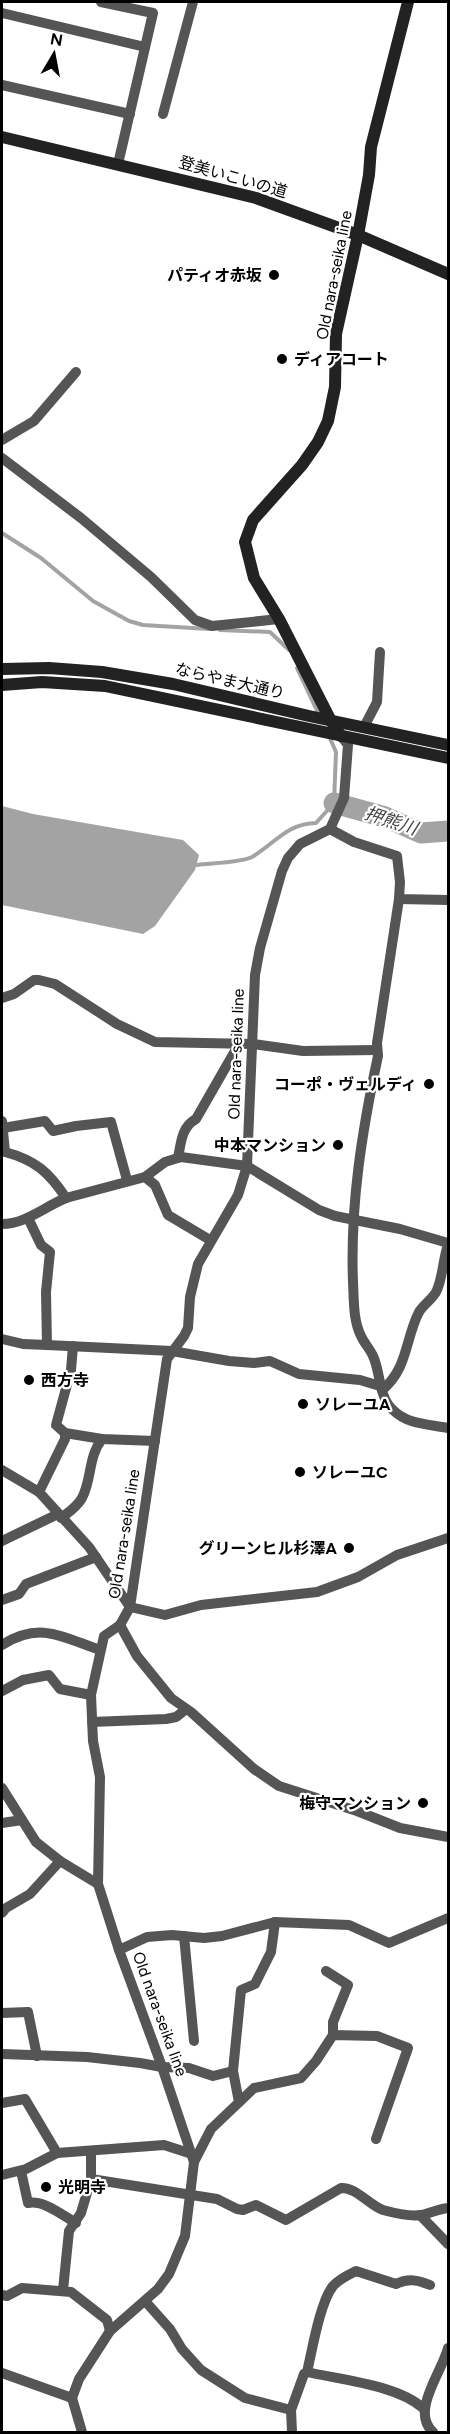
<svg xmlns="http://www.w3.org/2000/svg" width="450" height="2434" viewBox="0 0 450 2434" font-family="Figtree,'Noto Sans JP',sans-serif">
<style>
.water{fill:#a3a3a3}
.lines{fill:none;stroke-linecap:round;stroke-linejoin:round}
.stream{stroke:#a3a3a3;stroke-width:4}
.river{stroke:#a3a3a3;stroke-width:21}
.street{stroke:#555;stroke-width:10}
.secondary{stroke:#222;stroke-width:12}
.poi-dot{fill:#000;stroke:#fff;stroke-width:2}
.labels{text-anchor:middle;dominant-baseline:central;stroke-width:4.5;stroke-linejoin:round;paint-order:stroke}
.street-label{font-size:16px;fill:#000;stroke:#fff}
.poi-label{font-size:16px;font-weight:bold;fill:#000;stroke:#fff;text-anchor:end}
.water-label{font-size:18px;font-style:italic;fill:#444;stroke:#fff}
</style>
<rect width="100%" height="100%" fill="#fff"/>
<path class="water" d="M2 806 33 814 183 840 199 855 195 870 155 926 143 934 2 905Z"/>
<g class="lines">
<g class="stream">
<path d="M2 533 41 558 93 601 129 621 143 625 209 629"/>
<path d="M220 630 270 632 289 650"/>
<path d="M297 668 319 715"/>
<path d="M196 865C210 863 240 863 252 857 274 844 288 823 316 823L334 803 336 752 329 736"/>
</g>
<path class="river" d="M334 803 385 817 421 833 448 831"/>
<g class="street">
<path d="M101 2 153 13 118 164"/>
<path d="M2 13 145 47"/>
<path d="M2 85 130 114"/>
<path d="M163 114 193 2"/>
<path d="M2 440 34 421 76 372"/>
<path d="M2 458 81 518 151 577 195 620 212 626 279 619"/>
<path d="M364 727 377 702 380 652"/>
<path d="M330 829 354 842 397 856 400 882 399 899 448 900"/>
<path d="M399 899 377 1043 378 1056C362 1131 350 1205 353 1282 354 1300 353 1320 361 1336 364 1343 370 1349 373 1356 381 1373 378 1396 393 1410 408 1425 429 1424 448 1428"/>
<path d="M2 998 14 994 34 980H39L55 984 117 1024 155 1042 253 1044 303 1051 377 1050"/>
<path d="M2 1121 5 1152C35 1160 49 1172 66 1198L145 1177 165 1162 181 1157 247 1166 319 1210 335 1216 400 1229 448 1243"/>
<path d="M3 1128 45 1121 53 1131 76 1126 111 1122 127 1180"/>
<path d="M178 1158C181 1144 181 1127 196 1119L239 1044"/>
<path d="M145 1177 155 1185 168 1215 210 1240"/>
<path d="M2 1224C25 1224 44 1207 66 1198"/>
<path d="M2 1339 23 1344 47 1345 46 1292 50 1252 41 1245 28 1218"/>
<path d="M47 1345 172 1351 229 1361 254 1363 270 1361 299 1374 360 1380 380 1386"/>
<path d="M382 1390C408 1369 405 1339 419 1312 424 1304 434 1298 437 1290 443 1276 443 1259 448 1245"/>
<path d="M65 1433 102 1439 155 1441"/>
<path d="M2 1470 39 1492 89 1547 130 1607 165 1615 201 1605 317 1592 358 1577 397 1555 448 1538"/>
<path d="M39 1492 65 1439V1433L56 1425 71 1370 73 1346"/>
<path d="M61 1518C69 1512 77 1507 82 1498 92 1479 88 1457 102 1439"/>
<path d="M2 1541 58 1514"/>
<path d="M2 1600 19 1594 26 1584 96 1557"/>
<path d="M120 1625 137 1656 171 1698 191 1712 254 1769 279 1786 357 1811 400 1828 448 1837"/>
<path d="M2 1645C40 1621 62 1637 100 1650"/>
<path d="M2 1691 23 1680 49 1675 60 1689 91 1695"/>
<path d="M92 1722 166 1719 176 1717 185 1710"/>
<path d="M2 1788 36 1842 60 1861 98 1884"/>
<path d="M2 1823 22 1820"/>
<path d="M2 1913 6 1908 30 1894 60 1861"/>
<path d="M184 1936 194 2041"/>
<path d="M119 1950 147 1937 172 1935 204 1938 222 1936 275 1922 349 1925 389 1943 448 1918"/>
<path d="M326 1971 348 1985 333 2022V2035"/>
<path d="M2 2013 28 2012 37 2056"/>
<path d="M2 2054 87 2057 140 2063 162 2067 189 2068 213 2076 233 2071"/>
<path d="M239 2102 233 2071 241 1990 255 1984 271 1952 275 1922"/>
<path d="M2 2103 25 2099 57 2153"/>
<path d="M194 2162 211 2129 254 2088 301 2078 316 2061 333 2035 377 2036 408 2048 376 2139"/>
<path d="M21 2171 28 2203C44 2200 62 2215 76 2223"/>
<path d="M2 2175 26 2169 57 2153 164 2145 192 2154"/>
<path d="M91 2179 217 2199 237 2209 243 2210 256 2205 286 2220 341 2188C356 2187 369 2205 383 2210 394 2213 409 2217 421 2215 431 2213 438 2209 448 2208"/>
<path d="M420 2215 448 2244"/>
<path d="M63 2290 69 2231 81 2213 91 2179V2151"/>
<path d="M2 2295 7 2296 22 2288 71 2292 107 2320 110 2331"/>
<path d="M145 2301 170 2329 182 2349 201 2370 245 2398 291 2410"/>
<path d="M307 2372C342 2380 397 2385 423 2408"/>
<path d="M2 2373 72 2398"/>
<path d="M82 2432 72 2398 79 2379 110 2331 158 2289 169 2274 185 2236 194 2162 161 2064 119 1950 98 1884 100 1777 93 1741 91 1695 104 1636 120 1625 130 1607 167 1359 184 1336 188 1328 190 1297 198 1264 238 1195 247 1166 255 975 260 948 282 871 288 858 300 844 330 829 344 798 348 745 341 736"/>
<path d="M292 2432 291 2410 304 2374 307 2372C312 2351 320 2302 333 2286 339 2279 348 2275 356 2271L396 2284C408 2278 418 2280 430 2285"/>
<path d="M433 2432C410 2412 442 2372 448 2348"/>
</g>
<g class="secondary">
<path d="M2 137 256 198 358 235 448 274"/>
<path d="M2 669 49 668 102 672 173 684 309 716 448 745"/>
<path d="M2 685 42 682 105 686 448 758"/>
<path d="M341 736 331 721 279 619 254 578 245 542 253 520 302 465 318 442 328 421 335 387 336 334 358 235 369 175 371 147 408 2"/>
</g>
</g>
<g class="poi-dot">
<circle cx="274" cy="275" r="6"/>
<circle cx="282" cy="359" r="6"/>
<circle cx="429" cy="1084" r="6"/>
<circle cx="338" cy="1145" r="6"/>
<circle cx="29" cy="1380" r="6"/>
<circle cx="303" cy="1404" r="6"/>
<circle cx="300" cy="1472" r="6"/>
<circle cx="349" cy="1548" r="6"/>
<circle cx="423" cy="1803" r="6"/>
<circle cx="46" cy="2187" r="6"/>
</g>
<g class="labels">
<g class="street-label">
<text transform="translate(233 177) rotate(16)">登美いこいの道</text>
<text transform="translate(334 275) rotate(-79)">Old nara-seika line</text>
<text transform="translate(230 681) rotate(13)">ならやま大通り</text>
<text transform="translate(236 1054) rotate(-88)">Old nara-seika line</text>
<text transform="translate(124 1534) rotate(-81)">Old nara-seika line</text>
<text transform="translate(160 2014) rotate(70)">Old nara-seika line</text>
</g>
<g class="poi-label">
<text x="262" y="275">パティオ赤坂</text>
<text x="294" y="359" text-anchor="start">ディアコート</text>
<text x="417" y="1084">コーポ・ヴェルディ</text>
<text x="326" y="1145">中本マンション</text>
<text x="41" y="1380" text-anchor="start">西方寺</text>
<text x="315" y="1404" text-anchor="start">ソレーユA</text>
<text x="312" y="1472" text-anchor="start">ソレーユC</text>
<text x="337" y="1548">グリーンヒル杉澤A</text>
<text x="411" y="1803">梅守マンション</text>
<text x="58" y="2187" text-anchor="start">光明寺</text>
</g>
<g class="water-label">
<text transform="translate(391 821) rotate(18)">押熊川</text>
</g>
</g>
<rect width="450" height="2434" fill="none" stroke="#000000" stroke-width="6"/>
<g transform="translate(54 54) rotate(10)" stroke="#ffffff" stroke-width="4.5" paint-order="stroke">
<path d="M0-4.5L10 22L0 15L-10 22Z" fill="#000000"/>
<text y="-9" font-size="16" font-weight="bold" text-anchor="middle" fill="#000000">N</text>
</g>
</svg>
